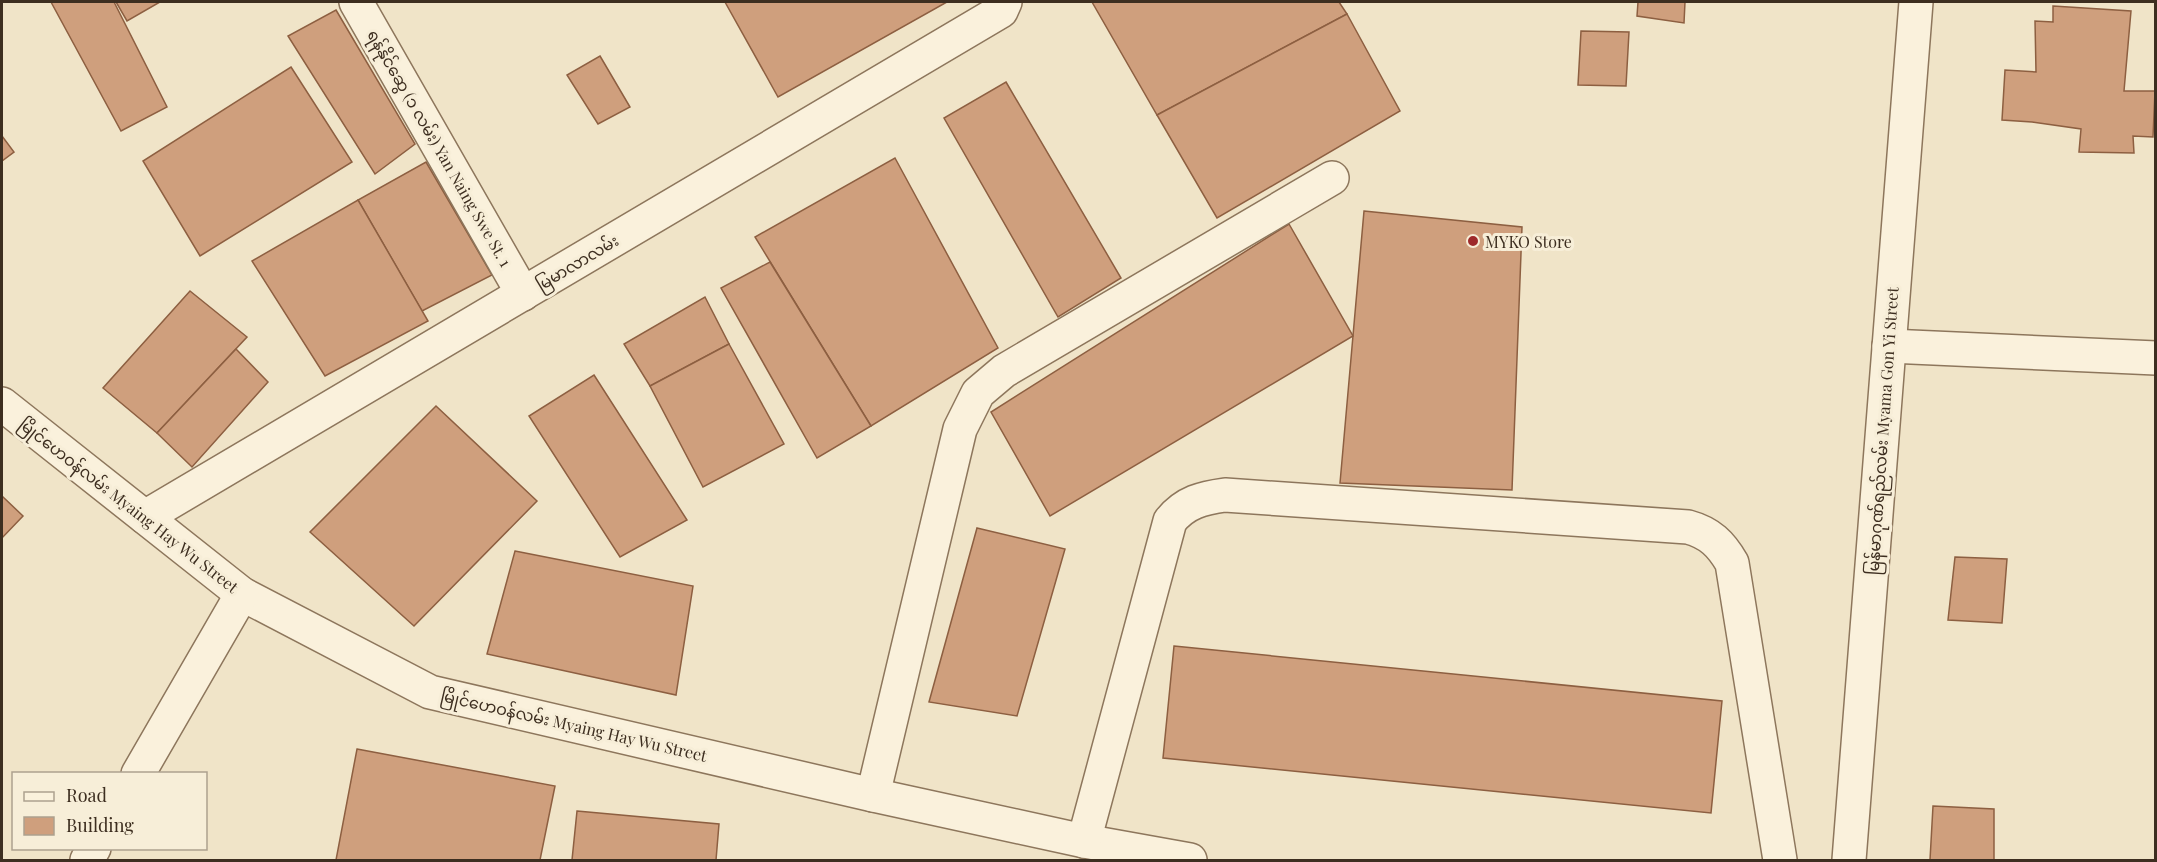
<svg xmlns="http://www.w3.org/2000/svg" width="2157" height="862" viewBox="0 0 2157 862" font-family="'Playfair Display','Noto Sans Myanmar',serif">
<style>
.building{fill:#cf9f7d;stroke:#8d5f41;stroke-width:1.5}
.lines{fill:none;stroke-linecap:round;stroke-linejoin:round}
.minor-casing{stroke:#8d765c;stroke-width:36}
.minor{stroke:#faf1dc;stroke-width:33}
.poi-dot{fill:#9e2a2b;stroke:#f7eed8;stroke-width:2}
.labels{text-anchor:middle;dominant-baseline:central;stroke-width:6;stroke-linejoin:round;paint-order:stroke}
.street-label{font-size:16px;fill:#3d2e20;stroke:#f7eed8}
.poi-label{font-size:16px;fill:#3d2e20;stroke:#f7eed8;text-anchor:start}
</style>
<rect width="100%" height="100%" fill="#f0e4c8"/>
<g class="building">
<path d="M51 2H114L167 107 121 131Z"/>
<path d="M116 2H160L127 21Z"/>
<path d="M725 2H947L778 97Z"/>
<path d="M1092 2H1339L1347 14 1157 115Z"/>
<path d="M1638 2H1685L1684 23 1637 16Z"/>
<path d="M2053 6 2131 11 2124 91H2155L2153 137 2133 136 2134 153 2079 152 2081 129 2032 122 2002 120 2005 70 2036 72 2035 21 2053 22Z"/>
<path d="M336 10 415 144 375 174 288 36Z"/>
<path d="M1347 14 1400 111 1217 218 1157 115Z"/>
<path d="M1581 31 1629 32 1626 86 1578 85Z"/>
<path d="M600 56 630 107 598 124 567 75Z"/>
<path d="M291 67 352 162 200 256 143 161Z"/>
<path d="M1006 82 1121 278 1058 317 944 118Z"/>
<path d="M2 136 14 152 2 161Z"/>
<path d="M895 158 998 348 871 426 755 237Z"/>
<path d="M426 162 492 275 422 311 358 200Z"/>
<path d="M358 200 428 321 325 376 252 261Z"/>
<path d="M1364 211 1522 227 1512 490 1340 483Z"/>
<path d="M1289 224 1353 336 1050 516 991 412Z"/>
<path d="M770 262 871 426 817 458 721 288Z"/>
<path d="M190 291 247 337 157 433 103 388Z"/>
<path d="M705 297 729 344 650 386 624 344Z"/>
<path d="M729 344 784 444 703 487 650 386Z"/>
<path d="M236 349 268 382 192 467 157 433Z"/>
<path d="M594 375 687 520 620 557 529 416Z"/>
<path d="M436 406 537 501 414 626 310 532Z"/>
<path d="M2 496 23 516 2 538Z"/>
<path d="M977 528 1065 549 1017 716 929 702Z"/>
<path d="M515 551 693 586 676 695 487 654Z"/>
<path d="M1955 557 2007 559 2002 623 1948 620Z"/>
<path d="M1174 646 1722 701 1711 813 1163 758Z"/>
<path d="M357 749 555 786 540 860H336Z"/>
<path d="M1933 806 1994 809V860H1930Z"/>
<path d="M577 811 719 824 716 860H572Z"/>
</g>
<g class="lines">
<defs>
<g id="minor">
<path d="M356 2 523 294"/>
<path d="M1889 346 2156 358"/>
<path d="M2 404 242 594 430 692 873 795 1084 841 1190 860"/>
<path d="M145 517 1001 11 1005 2"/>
<path d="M138 774 242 594"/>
<path d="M873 795 960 429 978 393 1004 371 1332 178"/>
<path d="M1084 841 1170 521C1185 502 1203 498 1225 495L1688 527C1710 533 1721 544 1732 563L1780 860"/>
<path d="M87 860 94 848"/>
<path d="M1849 860 1916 2"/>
</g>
</defs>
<use href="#minor" class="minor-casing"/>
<use href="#minor" class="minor"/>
</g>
<circle class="poi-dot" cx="1473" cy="241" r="6"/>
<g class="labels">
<g class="street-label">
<text transform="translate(440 148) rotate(60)">ရန်နိုင်ဆွေ (၁ လမ်း) Yan Naing Swe St. 1</text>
<text transform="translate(577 262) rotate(-31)">မြမာလာလမ်း</text>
<text transform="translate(1882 431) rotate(-86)">မြန်မာဂုဏ်ရည်လမ်း Myama Gon Yi Street</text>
<text transform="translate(129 505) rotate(38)">မြိုင်ဟေဝန်လမ်း Myaing Hay Wu Street</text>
<text transform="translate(574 725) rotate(13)">မြိုင်ဟေဝန်လမ်း Myaing Hay Wu Street</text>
</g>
<g class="poi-label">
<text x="1485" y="241">MYKO Store</text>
</g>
</g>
<rect width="2157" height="862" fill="none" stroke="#3d2e20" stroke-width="6"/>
<rect x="12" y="772" width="195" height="78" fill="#f7eed8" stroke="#ada18e" stroke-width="1.5"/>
<rect x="24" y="792" width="30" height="9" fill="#faf1dc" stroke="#ada18e" stroke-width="1.5"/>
<text x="66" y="802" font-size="18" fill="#3d2e20">Road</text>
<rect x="24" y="817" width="30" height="18" fill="#cf9f7d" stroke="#ada18e" stroke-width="1.5"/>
<text x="66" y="832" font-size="18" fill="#3d2e20">Building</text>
</svg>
